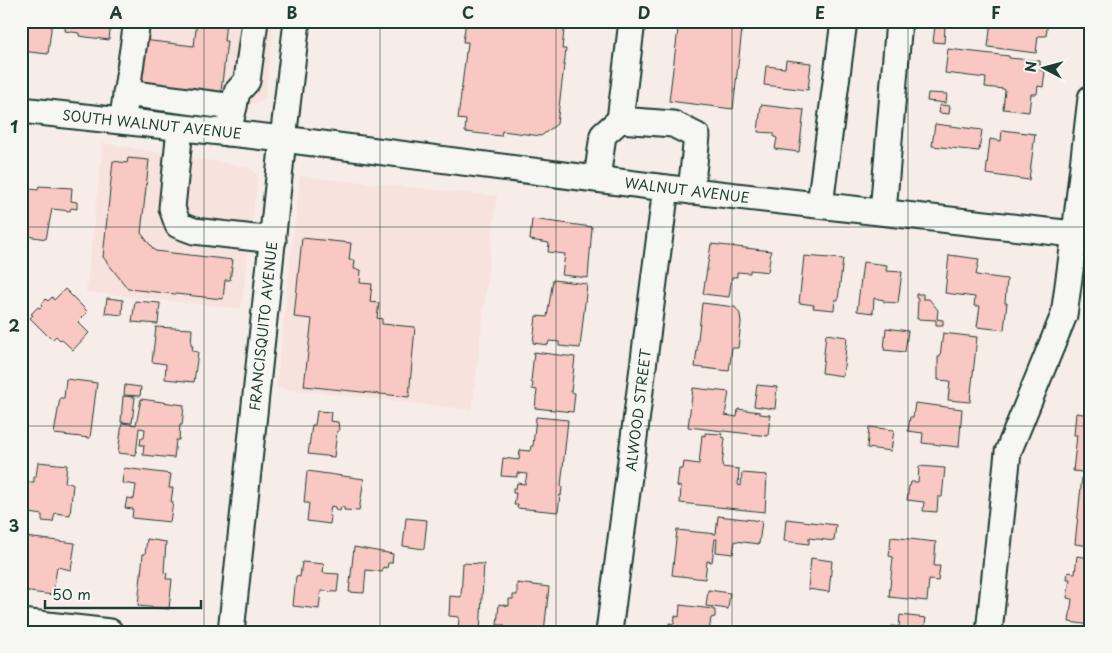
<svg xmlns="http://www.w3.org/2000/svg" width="1112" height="653" viewBox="0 0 1112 653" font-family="'Playpen Sans',sans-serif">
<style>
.built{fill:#f8e2dd}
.building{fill:#f9c8c2;stroke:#1f3d34}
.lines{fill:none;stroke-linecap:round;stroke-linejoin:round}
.minor-casing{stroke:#1f3d34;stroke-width:29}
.minor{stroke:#f6f6f2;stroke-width:25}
.grid{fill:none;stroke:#1f3d34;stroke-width:1;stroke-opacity:0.55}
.labels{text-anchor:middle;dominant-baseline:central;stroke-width:5;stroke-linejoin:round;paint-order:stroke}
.street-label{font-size:14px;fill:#1f3d34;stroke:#f6f6f2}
.neatline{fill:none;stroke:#1f3d34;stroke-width:2}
.grid-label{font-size:16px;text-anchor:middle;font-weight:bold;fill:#1f3d34}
</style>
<rect width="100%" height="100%" fill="#f7ede8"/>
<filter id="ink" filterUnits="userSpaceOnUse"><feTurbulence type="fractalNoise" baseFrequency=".02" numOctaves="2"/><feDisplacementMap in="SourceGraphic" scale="10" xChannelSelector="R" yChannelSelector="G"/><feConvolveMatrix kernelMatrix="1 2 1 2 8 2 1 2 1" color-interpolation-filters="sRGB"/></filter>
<g filter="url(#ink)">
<g class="built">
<path d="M130 21H274L265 98 250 106 121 90Z"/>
<path d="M103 143 249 167 258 175 241 309 86 292Z"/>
<path d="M300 176 497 196 472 410 276 388Z"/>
</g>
<g class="building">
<path d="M21 21H52L48 54 21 51Z"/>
<path d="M66 21H111L109 40 79 36V33L65 31Z"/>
<path d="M197 21H226L224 41H227L221 92 138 82 143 40 194 46Z"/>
<path d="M466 21H565L562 49H566L557 124 541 136 502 131 501 136 465 132 466 120 458 119 466 52H467L468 42H463Z"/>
<path d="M679 21H743L733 109 669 101Z"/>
<path d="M991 21H1048L1046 36H1038L1036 53 988 47Z"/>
<path d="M935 26 945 27 944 43 933 42Z"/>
<path d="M948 49 1009 56V58L1040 61V70L1045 71 1043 87 1038 86 1037 94H1031L1029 112 1003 109 1005 90 1004 89 985 87 986 78 945 73Z"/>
<path d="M786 60 811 63 808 90 764 85 766 66 785 68Z"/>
<path d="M928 93 947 94 946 103 927 101Z"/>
<path d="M761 105 804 110 799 152 775 149 777 138 774 137V133L758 132Z"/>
<path d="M940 105 950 106 949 114 939 113Z"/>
<path d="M935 124 982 130 979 151 932 146Z"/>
<path d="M1002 130 1035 134 1029 180 986 174 990 139 1001 141Z"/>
<path d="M128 158 149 160 141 233 155 251 233 260 230 280H225L223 299 128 289 103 257 113 161 127 163Z"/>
<path d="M39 186 72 188 71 201 77 202V209L71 208 70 211 52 209 46 239 21 235V213L24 188 38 190Z"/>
<path d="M532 219 592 227 588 278 562 275 565 254 548 252 549 243 530 240Z"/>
<path d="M302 238 351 243 349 260H355L354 269 361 270 360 283 372 284 370 302 379 303 377 318 382 319V324L415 327 409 397 304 386 312 319 294 317Z"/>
<path d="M711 244 771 251 768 272 750 270V273L737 272V277H732L729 297 703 294Z"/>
<path d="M949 255 979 259 976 275 1007 279 1005 303H1007L1004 330 977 327 980 306H974L975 297 945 293Z"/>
<path d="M804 256 843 259 838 300H835L834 310 813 308 814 305 799 303Z"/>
<path d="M863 262 887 265 886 271 902 272 898 303 884 302V300L874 298 873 313 857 311Z"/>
<path d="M553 280 587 284 580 348 559 346V342L549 341 548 345 533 343 536 316 547 317Z"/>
<path d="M65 289 88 312 78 322 89 333 73 350 61 339 60 340 56 336 52 340 30 318 33 315 31 314 38 307 40 308 42 306 41 305 46 299 48 301 52 297 54 300Z"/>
<path d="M916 294H923V299H929L938 310 937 319 943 320V325H936V320L917 319 918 299 916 298Z"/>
<path d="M107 298 123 300 122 315 105 313Z"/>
<path d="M135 301 160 303 158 324 132 322Z"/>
<path d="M702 303 735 307 740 314 741 323 738 348H732L729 371 695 367Z"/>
<path d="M156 327 192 329 191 346H193L192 351 198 352 194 382 165 379 166 364 152 362Z"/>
<path d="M886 328 908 331 905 352 884 350Z"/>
<path d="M943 333 977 337 970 402 948 400 950 381 938 380V357H940Z"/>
<path d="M826 334 847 337 843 376 822 373Z"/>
<path d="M534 352 575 357 571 392 575 393 573 412 535 408 537 390 532 389 533 383 531 382Z"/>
<path d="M66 379 97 383 90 438 54 434 60 398H64Z"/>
<path d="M125 385 141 387 140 396 124 395Z"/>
<path d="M757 385 777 387 775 409 754 406Z"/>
<path d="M693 388 729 392 725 415 737 417 738 409 760 412V414L770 415 768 436 688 427Z"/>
<path d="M123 396 135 397 132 423 121 422Z"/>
<path d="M141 399 184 405 182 425H180L179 440H176L174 458 143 455 144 445H140L141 438H144L145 429 139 428 136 455 118 453 122 423 136 425Z"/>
<path d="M915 403 962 409 959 447 922 443 923 433 908 431 910 417H913Z"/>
<path d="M317 411 331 412 330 421 338 422 339 431H337L334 457 308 454 312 425H315Z"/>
<path d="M1076 413 1091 415V473L1073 471 1077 435H1074Z"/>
<path d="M536 417 568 420 561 486 562 487 561 496 560 495 558 512 517 508 518 505H514L516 493H513V488H516L517 483 525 484 527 474 517 473V477L501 476 503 458 519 460 520 450 530 451 531 446H533Z"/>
<path d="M869 427 894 430 891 451 867 448Z"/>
<path d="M705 433 722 434V437L725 438 722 467 739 469 738 485 741 486 742 473 767 475 765 512 680 503 681 487 677 486 679 469H683L684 462 699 464 702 435 705 436Z"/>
<path d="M38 462 67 465 65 483 73 484 70 515 55 513 53 522 42 521V515L24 512 28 482H34V477H36Z"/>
<path d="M919 466 945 468 942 497H938L937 512 923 511 924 502 907 500 909 486H910L911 482H918Z"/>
<path d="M124 468 171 474 169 488H173L171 502H173L170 522 132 518 133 509 125 508 127 498 134 499 136 485 122 483Z"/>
<path d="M307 471 364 479 359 511 344 510V507H341L340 511 335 510V507L331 506 329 516H331L330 524 307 521 309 503H304Z"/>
<path d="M1082 477 1091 478V546L1075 544Z"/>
<path d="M718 516 762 521 759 544 735 541 733 554 716 552 717 539H715L712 562 707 561 705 579 672 575 677 530 716 534Z"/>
<path d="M406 518 427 520 424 549 403 546Z"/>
<path d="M786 519 836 525 834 541 809 538V544L784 541Z"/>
<path d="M25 537 75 543 71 570 57 567 53 595 23 591 25 573 21 572Z"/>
<path d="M891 537 936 542 934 566H940L938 581 929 580 927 601 889 597 893 557 889 556Z"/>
<path d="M147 539 166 542 164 572 167 573 166 579H172L169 609 138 606 143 554H145Z"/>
<path d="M354 547 393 554 392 563H388L387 568 383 567 382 572 366 570 364 593 349 592Z"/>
<path d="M1077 556 1091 558V625L1069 622 1072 599 1067 598 1070 579H1067L1068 572 1075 573Z"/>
<path d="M811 558 832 561 829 592 808 589Z"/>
<path d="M302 562 324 564 323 573 339 574 337 592 321 591 319 609 293 606 296 576 300 577Z"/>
<path d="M463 563 484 564 480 632 458 631 459 617 449 616 450 596 461 597Z"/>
<path d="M517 583 549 587 544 632 504 630V625H497L499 604 509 606V599H513V595H517Z"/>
<path d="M708 590 730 593 728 609 706 606Z"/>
<path d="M680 605 713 609V610H715V617L711 618 709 632H668L669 623 674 624 675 616 679 617Z"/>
<path d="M900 615 926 618 924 632H891L892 626 899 627Z"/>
</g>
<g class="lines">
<defs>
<g id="minor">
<path d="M632 21 620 120 673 124 697 136 691 191"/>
<path d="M126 93 234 107"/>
<path d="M21 110 283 139 666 188 1091 236"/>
<path d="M124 110 137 21"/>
<path d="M180 128 172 208 178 225 194 231 273 240"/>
<path d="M228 133 237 92 247 81 255 21"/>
<path d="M597 179 603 135 620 120"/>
<path d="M820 205 844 21"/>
<path d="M883 212 899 21"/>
<path d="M21 622 110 632"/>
<path d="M231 632 283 139 297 21"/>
<path d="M609 632 666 188"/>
<path d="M989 632 1008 452 1064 315 1075 234 1091 98"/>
</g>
</defs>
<use href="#minor" class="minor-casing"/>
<use href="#minor" class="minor"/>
</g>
</g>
<path class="grid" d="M204 21V632M380 21V632M556 21V632M732 21V632M908 21V632M21 227H1091M21 426H1091"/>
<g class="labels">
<g class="street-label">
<text transform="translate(152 124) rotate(6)">SOUTH WALNUT AVENUE</text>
<text transform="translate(687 190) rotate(7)">WALNUT AVENUE</text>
<text transform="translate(263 326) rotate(-84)">FRANCISQUITO AVENUE</text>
<text transform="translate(638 410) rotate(-83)">ALWOOD STREET</text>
</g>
</g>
<rect width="1112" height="653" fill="none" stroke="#f6f6f2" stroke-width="55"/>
<g transform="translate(1044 68) rotate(276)" stroke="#f6f6f2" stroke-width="4" paint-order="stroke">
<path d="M0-4L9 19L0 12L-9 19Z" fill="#1f3d34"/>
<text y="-8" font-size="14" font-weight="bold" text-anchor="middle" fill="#1f3d34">N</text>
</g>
<path d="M45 600v8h156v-8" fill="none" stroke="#1f3d34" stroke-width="2.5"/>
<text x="52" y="600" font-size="15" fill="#1f3d34" stroke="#f6f6f2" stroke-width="4" paint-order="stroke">50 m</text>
<rect x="28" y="28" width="1056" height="598" class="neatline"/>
<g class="grid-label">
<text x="116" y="19">A</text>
<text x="292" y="19">B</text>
<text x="468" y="19">C</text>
<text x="644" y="19">D</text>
<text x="820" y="19">E</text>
<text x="996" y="19">F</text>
<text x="14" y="133">1</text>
<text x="14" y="332">2</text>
<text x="14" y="532">3</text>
</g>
</svg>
